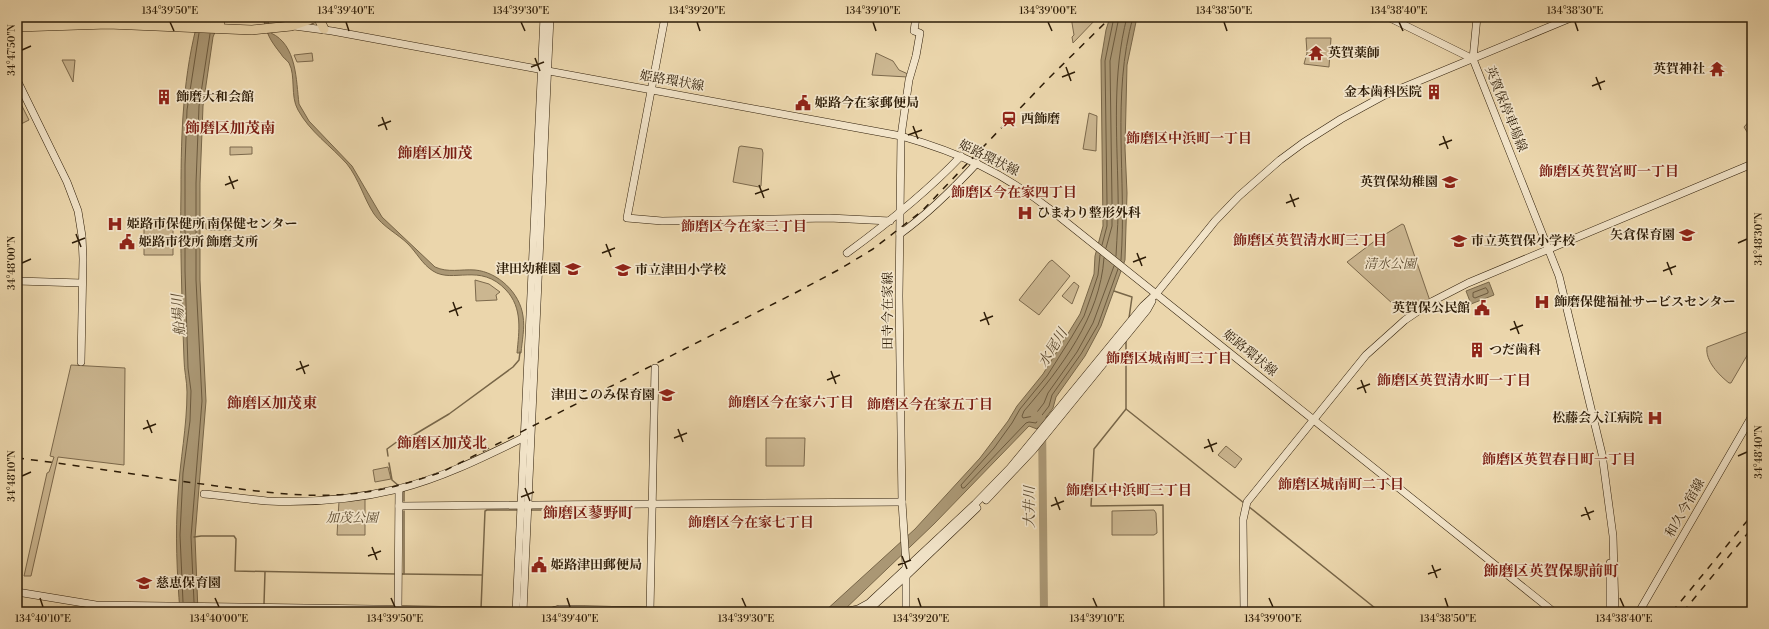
<svg xmlns="http://www.w3.org/2000/svg" width="1769" height="629" viewBox="0 0 1769 629" font-family="'Libre Bodoni','Noto Serif JP',serif">
<style>
.green{fill:#cbb690;stroke:#7c694c}
.water{fill:#aa9774;stroke:#786648}
.lines{fill:none;stroke-linecap:round;stroke-linejoin:round}
.shore{stroke:#6c5a3e;stroke-width:1}
.stream{stroke:#786648;stroke-width:1.5}
.river{stroke:#aa9774;stroke-width:8}
.secondary-casing{stroke:#2d1c07;stroke-width:8}
.highway-casing{stroke:#2d1c07;stroke-width:10}
.secondary{stroke:#f2e4c9;stroke-width:7}
.highway{stroke:#ebd6ac;stroke-width:9}
.rail{stroke:#2d1c07;stroke-width:1.5;stroke-dasharray:7 7;stroke-linecap:butt}
.ticks{fill:none;stroke:#2d1c07;stroke-width:1.5}
.labels{text-anchor:middle;dominant-baseline:central;stroke-width:3.5;stroke-linejoin:round;paint-order:stroke}
.poi-label{font-size:13px;font-weight:bold;fill:#2d1c07;stroke:#f2e4c9;text-anchor:start}
.street-label{font-size:13px;fill:#2d1c07;stroke:#f2e4c9}
.park-label{font-size:13px;font-style:italic;fill:#5c4a30;stroke:#f2e4c9}
.neighbourhood-label{font-size:14px;font-weight:bold;fill:#7a1f14;stroke:#f2e4c9}
.water-label{font-size:14px;font-style:italic;fill:#59472d;stroke:#f2e4c9}
.quarter-label{font-size:15px;font-weight:bold;fill:#7a1f14;stroke:#f2e4c9}
.neatline{fill:none;stroke:#2d1c07;stroke-width:1.5}
.ticks-label{font-size:10px;text-anchor:middle;fill:#2d1c07}
</style>
<rect width="100%" height="100%" fill="#ebd6ac"/>
<filter id="stains"><feTurbulence type="fractalNoise" baseFrequency=".005" numOctaves="4"/><feColorMatrix values="0 0 0 0 .2 0 0 0 0 .09 0 0 0 0 .02 0 0 0 .5 -.17"/></filter>
<radialGradient id="worn" r=".72"><stop offset=".6" stop-color="#630" stop-opacity="0"/><stop offset="1" stop-color="#630" stop-opacity=".3"/></radialGradient>
<g class="green">
<path d="M1071 17H1098L1073 43 1072 37 1074 35Z"/>
<path d="M1306 38H1331L1329 67 1304 64 1307 53Z"/>
<path d="M312 53 313 61 297 62 294 55Z"/>
<path d="M876 53 893 61 899 70 908 74V77L872 75Z"/>
<path d="M62 60H75L73 82Z"/>
<path d="M17 96 29 120 17 126Z"/>
<path d="M1089 113 1097 116 1096 151 1083 149Z"/>
<path d="M1752 118V140L1744 127Z"/>
<path d="M741 146 762 149 763 153 761 186 759 187 733 182 739 147Z"/>
<path d="M230 147H252V154L230 155Z"/>
<path d="M144 218 173 219V255H144Z"/>
<path d="M205 218 232 219 231 230H208L205 228Z"/>
<path d="M1402 224 1404 225 1429 298V300L1407 315H1405L1347 262 1376 240Z"/>
<path d="M1052 260 1070 276 1039 315 1019 300 1049 262Z"/>
<path d="M475 280 489 284 500 292 496 295 497 300 476 301Z"/>
<path d="M1074 282 1079 286 1072 304 1062 296Z"/>
<path d="M1752 330V347L1731 383H1729C1719 375 1705 361 1707 347Z"/>
<path d="M71 365 125 368 124 465 58 457 31 576H24L47 473 49 472 54 457 50 456Z"/>
<path d="M766 438H805L804 466H766Z"/>
<path d="M1226 446 1242 459 1235 468 1218 455Z"/>
<path d="M388 467 391 479 375 482 373 470Z"/>
<path d="M364 497 365 499V535H337L339 501Z"/>
<path d="M1154 510 1156 513 1157 533 1154 535H1112V511Z"/>
</g>
<g class="water">
<path d="M199 17H221L213 37 203 106 200 183V280L206 401 195 537 198 612H180C177 573 175 534 178 495 180 460 187 427 187 392 187 381 184 370 184 359 182 303 180 247 181 190 181 133 183 73 199 17Z"/>
<path d="M263 17H267L271 33C297 45 296 80 299 104L309 121 352 166 382 217 435 267C448 273 461 269 475 270 498 272 520 293 523 316 525 328 522 341 521 353H517C519 331 523 308 506 290 480 262 453 284 433 271 422 264 417 253 408 244 398 234 383 227 374 214 364 199 359 179 347 164 331 146 310 132 298 110 290 96 296 76 289 63 287 60 283 58 281 54 270 40 267 35 263 17Z"/>
<path d="M1110 17H1137L1127 65 1125 148 1127 193 1125 260 1101 326 1085 356 1056 397 1053 408 1037 429 1029 426 934 524 842 612H824L915 529 980 458 1008 421 1017 406 1043 374 1080 314 1094 274 1095 256 1103 226 1101 60 1106 30Z"/>
<path d="M1489 282 1494 295 1471 304 1466 291Z"/>
</g>
<g class="lines">
<g class="shore">
<path d="M1102 245 1107 226V203L1105 61 1114 17"/>
<path d="M1106 248 1112 226V203L1110 61 1119 17"/>
<path d="M1100 255 1098 275 1091 296 1084 316 1071 338 1047 376 1020 409 1012 423 994 448 961 485 962 488H964L1026 423 1029 422 1036 423 1049 406 1052 395 1081 354 1098 325 1118 269"/>
<path d="M1116 256C1117 235 1119 214 1118 192 1117 134 1112 74 1127 17"/>
<path d="M1104 258C1100 317 1061 368 1024 411L1022 416 1023 418 1034 416 1044 403 1048 393 1077 352 1093 323 1114 266"/>
<path d="M1121 260C1127 179 1111 96 1133 17"/>
<path d="M1486 288 1488 291V293L1475 298 1473 297V293Z"/>
<path d="M183 602 180 535 183 473 190 421 191 391 188 368 185 271V165L187 110 199 33"/>
<path d="M194 602 191 537 202 401 196 280V183L199 106 210 34"/>
</g>
<g class="stream">
<path d="M1114 291 1132 297 1129 318"/>
<path d="M1126 340V409L1094 449 1091 506 1163 505 1164 612"/>
<path d="M1126 409 1244 503"/>
<path d="M388 456 387 449 398 441 412 436 449 414 513 367 519 360 520 352"/>
<path d="M389 463 392 480 399 486"/>
<path d="M404 501V491"/>
<path d="M1248 506 1380 612"/>
<path d="M529 510H561"/>
<path d="M194 537 201 536H234L236 539 235 571 396 574"/>
<path d="M402 574 482 575"/>
<path d="M404 574V511"/>
<path d="M264 604 265 572"/>
<path d="M481 609 485 511 487 510H517"/>
</g>
<path class="river" d="M1034 414 1042 420 1044 612"/>
<defs>
<g id="secondary">
<path d="M665 17 627 218 662 221 829 218 890 221"/>
<path d="M1388 17 1473 59"/>
<path d="M1477 17 1473 59 1559 276 1602 454 1613 536 1615 612"/>
<path d="M294 26 332 31 901 136C960 153 1002 172 1051 210L1554 612"/>
<path d="M17 80 67 182 78 211 82 236 83 259 81 362"/>
<path d="M900 234C929 213 953 189 977 163"/>
<path d="M847 253C888 223 926 193 961 156"/>
<path d="M17 281 82 283"/>
<path d="M204 494C225 496 246 499 267 501 311 503 356 499 398 489 442 478 484 457 525 437"/>
<path d="M986 500 1033 450 1147 310 1152 301"/>
<path d="M399 506 902 502"/>
<path d="M17 592 96 605 516 611H552L559 609 719 612"/>
<path d="M650 611 655 368"/>
<path d="M398 612 399 488"/>
<path d="M516 612 544 17"/>
<path d="M523 612 550 17"/>
<path d="M844 612 858 609 869 603 975 504 1010 468 1143 306 1156 294 1215 221 1239 196 1280 160 1303 143 1341 119 1385 95 1573 17"/>
<path d="M862 612 872 607 906 576 977 508"/>
<path d="M906 612V564L902 502 899 296 901 136 909 80 916 56 920 33 914 31 916 17"/>
<path d="M1244 612 1243 520 1247 502 1366 355 1405 320 1433 301 1468 283 1752 164"/>
<path d="M1610 612V563"/>
<path d="M1639 612 1752 416"/>
</g>
<g id="highway">
<path d="M322 17 320 21 324 29"/>
<path d="M17 20 149 18 220 23"/>
<path d="M17 27 108 24 252 30 291 26 317 17"/>
</g>
</defs>
<use href="#secondary" class="secondary-casing"/>
<use href="#highway" class="highway-casing"/>
<use href="#secondary" class="secondary"/>
<use href="#highway" class="highway"/>
<g class="rail">
<path d="M17 458C86 466 155 478 224 487 265 492 307 498 348 494 381 492 412 482 442 472L795 293 840 269 873 249 922 211 1048 79 1111 17"/>
<path d="M1672 612 1752 515"/>
<path d="M1683 612 1752 528"/>
</g>
</g>
<path class="ticks" d="M170 22 174 31M346 22 349 31M521 22 525 31M697 22 700 31M873 22 876 31M1048 22 1052 31M1224 22 1227 31M1399 22 1403 31M1575 22 1578 31M22 50 31 46M535 58 540 71M531 67 544 62M1066 67 1071 81M1062 77 1075 72M1596 77 1601 90M1592 86 1605 81M382 117 387 130M378 126 391 121M913 126 918 139M908 135 922 130M1443 136 1448 149M1439 145 1452 140M229 176 234 189M225 185 238 180M759 185 764 198M755 194 769 189M1290 194 1295 207M1286 203 1299 198M76 234 81 247M72 243 85 238M1738 243 1747 239M606 244 611 257M602 253 615 248M1137 253 1142 266M1133 262 1146 257M1667 262 1672 275M22 263 31 259M1663 271 1676 266M453 302 458 316M449 312 462 307M984 312 989 325M980 321 993 316M1514 321 1519 334M1510 330 1523 325M300 361 305 374M296 370 309 365M831 371 836 384M827 380 840 375M1361 380 1366 393M1357 389 1370 384M147 420 152 433M143 429 156 424M678 429 683 442M674 438 687 433M1208 439 1213 452M1204 448 1217 443M1738 456 1747 452M22 476 31 472M525 488 530 501M521 497 534 492M1055 497 1060 510M1051 506 1064 501M1585 507 1590 520M1581 516 1594 511M372 547 377 560M368 556 381 551M902 556 907 569M898 565 911 560M1432 565 1437 578M1428 574 1441 569M40 598 43 607M215 598 219 607M391 598 395 607M567 598 570 607M742 598 746 607M918 598 921 607M1093 598 1097 607M1269 598 1273 607M1445 598 1448 607M1620 598 1624 607"/>
<defs>
<symbol id="temple-bare" viewBox="-9 -9 18 18"><path d="M0-6L5-2H3V0L6.5 2.5H4V6H1.5V3h-3V6H-4V2.5H-6.5L-3 0V-2H-5Z" fill="#8f2418" stroke="#f2e4c9" stroke-width="2.5" paint-order="stroke"/></symbol>
<symbol id="building-bare" viewBox="-9 -9 18 18"><path d="M-4-6H4V6H1V3H-1V6H-4ZM-2.5-4.3h1.7v1.8h-1.7ZM.8-4.3h1.7v1.8H.8ZM-2.5-1h1.7V.8h-1.7ZM.8-1h1.7V.8H.8Z" fill="#8f2418" stroke="#f2e4c9" stroke-width="2.5" paint-order="stroke"/></symbol>
<symbol id="civic-bare" viewBox="-9 -9 18 18"><path d="M-.6-6.5H3V-4.5H.6V-3L4-1V1h2V6H-6V1h2V-1L-.6-3ZM-1.2 2.5V6h2.4V2.5Z" fill="#8f2418" stroke="#f2e4c9" stroke-width="2.5" paint-order="stroke"/></symbol>
<symbol id="station-bare" viewBox="-9 -9 18 18"><path d="M-3-6H3Q5-6 5-4V2Q5 4 3 4L4.5 6H3L1.5 4h-3L-3 6H-4.5L-3 4Q-5 4-5 2V-4Q-5-6-3-6ZM-3.5-4v3h7v-3ZM-3.5 1v1.5H-2V1ZM2 1v1.5H3.5V1Z" fill="#8f2418" stroke="#f2e4c9" stroke-width="2.5" paint-order="stroke"/></symbol>
<symbol id="school-bare" viewBox="-9 -9 18 18"><path d="M0-5L7-2L0 1L-7-2ZM-4 1L0 2.5L4 1V4Q0 6-4 4Z" fill="#8f2418" stroke="#f2e4c9" stroke-width="2.5" paint-order="stroke"/></symbol>
<symbol id="hospital-bare" viewBox="-9 -9 18 18"><path d="M-5-5h3v3.5h4V-5h3V5h-3V1.5h-4V5h-3Z" fill="#8f2418" stroke="#f2e4c9" stroke-width="2.5" paint-order="stroke"/></symbol>
</defs>
<g fill-rule="evenodd">
<use href="#temple-bare" x="1305" y="42" width="22" height="22"/>
<use href="#temple-bare" x="1706" y="58" width="22" height="22"/>
<use href="#building-bare" x="1423" y="81" width="22" height="22"/>
<use href="#building-bare" x="153" y="86" width="22" height="22"/>
<use href="#civic-bare" x="792" y="92" width="22" height="22"/>
<use href="#station-bare" x="998" y="108" width="22" height="22"/>
<use href="#school-bare" x="1439" y="171" width="22" height="22"/>
<use href="#hospital-bare" x="1014" y="202" width="22" height="22"/>
<use href="#hospital-bare" x="104" y="213" width="22" height="22"/>
<use href="#school-bare" x="1676" y="224" width="22" height="22"/>
<use href="#school-bare" x="1448" y="230" width="22" height="22"/>
<use href="#civic-bare" x="116" y="231" width="22" height="22"/>
<use href="#school-bare" x="562" y="258" width="22" height="22"/>
<use href="#school-bare" x="612" y="259" width="22" height="22"/>
<use href="#hospital-bare" x="1531" y="291" width="22" height="22"/>
<use href="#civic-bare" x="1471" y="297" width="22" height="22"/>
<use href="#building-bare" x="1466" y="339" width="22" height="22"/>
<use href="#school-bare" x="656" y="384" width="22" height="22"/>
<use href="#hospital-bare" x="1644" y="407" width="22" height="22"/>
<use href="#civic-bare" x="528" y="554" width="22" height="22"/>
<use href="#school-bare" x="133" y="572" width="22" height="22"/>
</g>
<g class="labels">
<g class="poi-label">
<text x="1328" y="53">英賀薬師</text>
<text x="1705" y="69" text-anchor="end">英賀神社</text>
<text x="1422" y="92" text-anchor="end">金本歯科医院</text>
<text x="176" y="97">飾磨大和会館</text>
<text x="815" y="103">姫路今在家郵便局</text>
<text x="1021" y="119">西飾磨</text>
<text x="1438" y="182" text-anchor="end">英賀保幼稚園</text>
<text x="1037" y="213">ひまわり整形外科</text>
<text x="127" y="224">姫路市保健所 南保健センター</text>
<text x="1675" y="235" text-anchor="end">矢倉保育園</text>
<text x="1471" y="241">市立英賀保小学校</text>
<text x="139" y="242">姫路市役所 飾磨支所</text>
<text x="561" y="269" text-anchor="end">津田幼稚園</text>
<text x="635" y="270">市立津田小学校</text>
<text x="1554" y="302">飾磨保健福祉サービスセンター</text>
<text x="1470" y="308" text-anchor="end">英賀保公民館</text>
<text x="1489" y="350">つだ歯科</text>
<text x="655" y="395" text-anchor="end">津田このみ保育園</text>
<text x="1643" y="418" text-anchor="end">松藤会入江病院</text>
<text x="551" y="565">姫路津田郵便局</text>
<text x="156" y="583">慈恵保育園</text>
</g>
<g class="street-label">
<text transform="translate(672 81) rotate(10)">姫路環状線</text>
<text transform="translate(1506 109) rotate(68)">英賀保停車場線</text>
<text transform="translate(989 158) rotate(26)">姫路環状線</text>
<text transform="translate(888 311) rotate(-90)">田寺今在家線</text>
<text transform="translate(1250 353) rotate(39)">姫路環状線</text>
<text transform="translate(1685 508) rotate(-60)">和久今宿線</text>
</g>
<g class="park-label">
<text x="1390" y="264">清水公園</text>
<text x="352" y="518">加茂公園</text>
</g>
<g class="neighbourhood-label">
<text x="1189" y="139">飾磨区中浜町一丁目</text>
<text x="1609" y="172">飾磨区英賀宮町一丁目</text>
<text x="1014" y="193">飾磨区今在家四丁目</text>
<text x="744" y="227">飾磨区今在家三丁目</text>
<text x="1310" y="241">飾磨区英賀清水町三丁目</text>
<text x="1169" y="359">飾磨区城南町三丁目</text>
<text x="1454" y="381">飾磨区英賀清水町一丁目</text>
<text x="791" y="403">飾磨区今在家六丁目</text>
<text x="930" y="405">飾磨区今在家五丁目</text>
<text x="1559" y="460">飾磨区英賀春日町一丁目</text>
<text x="1341" y="485">飾磨区城南町二丁目</text>
<text x="1129" y="491">飾磨区中浜町三丁目</text>
<text x="751" y="523">飾磨区今在家七丁目</text>
</g>
<g class="water-label">
<text transform="translate(179 315) rotate(-94)">船場川</text>
<text transform="translate(1053 348) rotate(-58)">水尾川</text>
<text transform="translate(1030 507) rotate(-90)">大井川</text>
</g>
<g class="quarter-label">
<text x="230" y="128">飾磨区加茂南</text>
<text x="435" y="153">飾磨区加茂</text>
<text x="272" y="403">飾磨区加茂東</text>
<text x="442" y="443">飾磨区加茂北</text>
<text x="588" y="513">飾磨区蓼野町</text>
<text x="1551" y="571">飾磨区英賀保駅前町</text>
</g>
</g>
<rect width="1769" height="629" fill="none" stroke="#ebd6ac" stroke-width="44"/>
<rect x="22" y="22" width="1725" height="585" class="neatline"/>
<g class="ticks-label">
<text x="170" y="14">134°39'50"E</text>
<text x="346" y="14">134°39'40"E</text>
<text x="521" y="14">134°39'30"E</text>
<text x="697" y="14">134°39'20"E</text>
<text x="873" y="14">134°39'10"E</text>
<text x="1048" y="14">134°39'00"E</text>
<text x="1224" y="14">134°38'50"E</text>
<text x="1399" y="14">134°38'40"E</text>
<text x="1575" y="14">134°38'30"E</text>
<text transform="translate(11 50) rotate(-90)" y="4">34°47'50"N</text>
<text transform="translate(1758 239) rotate(-90)" y="4">34°48'30"N</text>
<text transform="translate(11 263) rotate(-90)" y="4">34°48'00"N</text>
<text transform="translate(1758 452) rotate(-90)" y="4">34°48'40"N</text>
<text transform="translate(11 476) rotate(-90)" y="4">34°48'10"N</text>
<text x="43" y="622">134°40'10"E</text>
<text x="219" y="622">134°40'00"E</text>
<text x="395" y="622">134°39'50"E</text>
<text x="570" y="622">134°39'40"E</text>
<text x="746" y="622">134°39'30"E</text>
<text x="921" y="622">134°39'20"E</text>
<text x="1097" y="622">134°39'10"E</text>
<text x="1273" y="622">134°39'00"E</text>
<text x="1448" y="622">134°38'50"E</text>
<text x="1624" y="622">134°38'40"E</text>
</g>
<rect width="100%" height="100%" filter="url(#stains)"/>
<rect width="100%" height="100%" fill="url(#worn)"/>
</svg>
